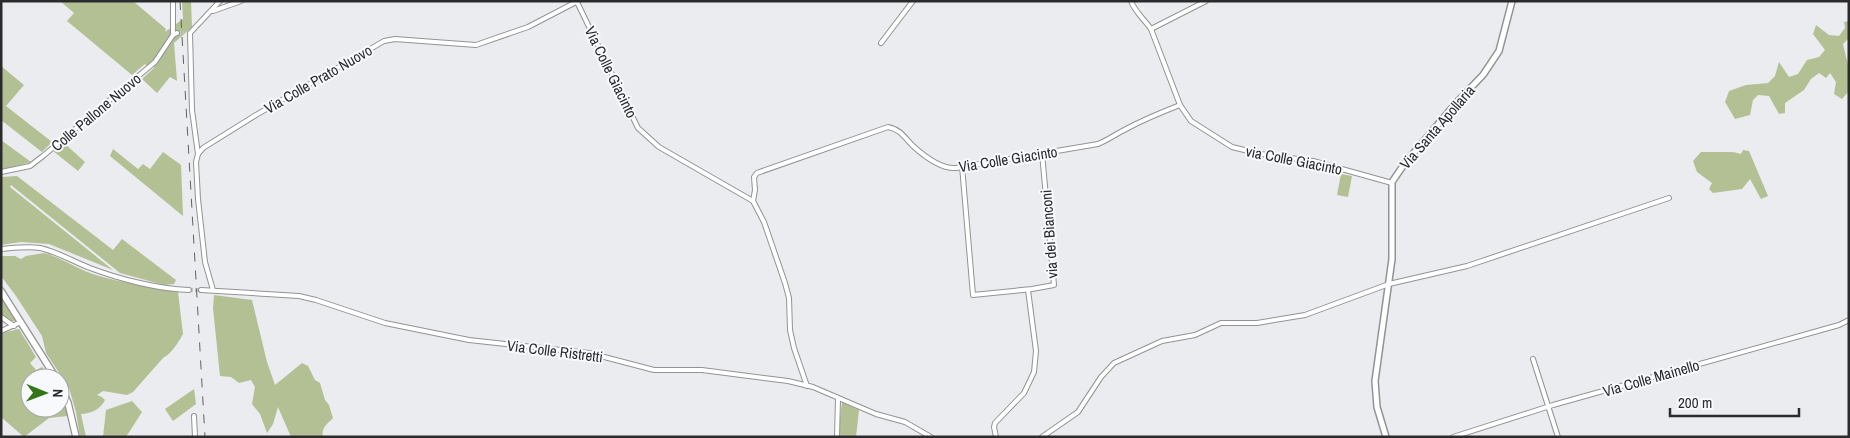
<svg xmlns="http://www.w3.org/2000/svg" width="1850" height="438" viewBox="0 0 1850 438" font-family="'Archivo Narrow',sans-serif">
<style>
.green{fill:#b2c094}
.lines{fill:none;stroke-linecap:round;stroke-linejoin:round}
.street-tunnel{stroke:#c5c5c8;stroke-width:4;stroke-dasharray:4 2;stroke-linecap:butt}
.street-casing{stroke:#929396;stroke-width:6}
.secondary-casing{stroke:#929396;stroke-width:8}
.primary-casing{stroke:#929396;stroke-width:8}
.street{stroke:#fff;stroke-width:4}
.secondary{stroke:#fff;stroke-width:5}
.primary{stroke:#fff;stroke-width:5.5}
.rail{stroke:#626264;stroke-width:1;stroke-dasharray:9 9;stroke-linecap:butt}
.labels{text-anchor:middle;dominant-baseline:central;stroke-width:4;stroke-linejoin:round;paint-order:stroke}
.street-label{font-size:15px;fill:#2b2b2d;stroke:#f8f9fd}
</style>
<rect width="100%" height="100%" fill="#ebecef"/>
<g class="green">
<path d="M60 1H133L166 29 165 32 183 19 182 1H191L192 27 174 43 177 81 170 77 157 93 142 79 155 67H148L145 64 132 75 67 21 74 13Z"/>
<path d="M1849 21V38L1843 44 1849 69V91L1842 99 1834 94 1836 82 1830 73 1826 78 1819 73 1811 79 1804 90 1785 103V113L1779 114 1769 96 1758 95 1753 100 1750 115 1735 119 1725 102 1729 91 1746 85 1768 83 1775 76 1779 62 1789 77 1798 74 1807 60 1819 57 1825 50 1813 34 1816 25 1829 35 1839 36 1845 28 1844 22Z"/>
<path d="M1 66 24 85 6 106 52 142 42 152 1 120Z"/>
<path d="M1 140 31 162 1 170Z"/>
<path d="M64 143 85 162 78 171 53 151Z"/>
<path d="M113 149 138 169 143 164 150 169 163 152 181 165 183 216 110 156Z"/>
<path d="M1743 150 1749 151 1768 196 1761 199 1750 179 1742 189 1713 193 1709 189 1712 183 1697 172 1693 161 1701 152H1733L1741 154Z"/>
<path d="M1341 174 1352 176 1348 197 1337 195Z"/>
<path d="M17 176 113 250 122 239 176 280 174 284 164 285 120 273 11 185 10 187 113 270 49 244 21 242 1 245V177Z"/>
<path d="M44 253C60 257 74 267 90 273 118 283 149 286 178 292L183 334C178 343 172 353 163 358L133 392 127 395 103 391 97 395 102 397 105 400C101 409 90 414 81 414L86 437H80L76 412 69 388 46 353 42 336 16 296 1 276V256H15L21 259 26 256Z"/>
<path d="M214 295 252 300 267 362 275 385 302 363 308 366 315 380 320 383 325 400 329 405 333 418C327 424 321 428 323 437H291L278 407 273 424 267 433 260 414 252 404 255 387 251 380 239 383 231 377 220 376 213 308Z"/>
<path d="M1 296 17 320 16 321H10L1 314Z"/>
<path d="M19 329 36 357 30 363 36 370 42 367 50 378H30V408H60V392L64 399 68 416 49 418 24 437 1 417V333Z"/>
<path d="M194 389 196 404 173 421 165 409Z"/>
<path d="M132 401 142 412 126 437H103L106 410Z"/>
<path d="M842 402 859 410 856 437H838Z"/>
</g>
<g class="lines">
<g class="street-tunnel">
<path d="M177 33H184"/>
<path d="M189 290H201"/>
</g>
<defs>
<g id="street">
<path d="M1131 1C1135 12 1144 19 1151 29L1180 105 1191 121 1232 147 1261 154 1313 161 1392 183"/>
<path d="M577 2 638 128 659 147 753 201"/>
<path d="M213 11 241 1"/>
<path d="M1151 29 1206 1"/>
<path d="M173 35V1"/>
<path d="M881 43 913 1"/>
<path d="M198 154 192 110 190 33 220 1"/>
<path d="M962 166 973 295 1032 289 1054 285 1042 153"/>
<path d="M1 172 30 166 43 156 155 62 173 35 177 33"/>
<path d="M1 249C14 248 28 246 40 248 58 252 74 262 90 268 119 279 158 289 189 290"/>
<path d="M201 290 299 296 316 300 385 323 469 340 589 353 654 370H702L788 381 813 387 876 414 905 422 931 437"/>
<path d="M213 290 205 262 198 199 196 162 198 154 203 148 256 115 384 41 395 39 408 40 476 45 528 27 578 1"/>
<path d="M1 317 14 326"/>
<path d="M1 331 21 322"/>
<path d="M1533 359 1558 437"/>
<path d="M807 386 794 348 790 330 789 298 785 283 764 222 753 201 755 190 754 177 757 173 888 127C900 129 905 138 913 146 924 156 941 169 956 168L1098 144C1108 140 1116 134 1126 129 1143 120 1162 112 1180 105"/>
<path d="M194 416 195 437"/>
<path d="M837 437 838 399"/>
<path d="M996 437 994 427 995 423 1024 393 1034 372 1036 351 1028 290"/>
<path d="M1042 437 1078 412 1101 377 1114 363 1162 341 1195 335 1221 323H1257L1305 315 1389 284 1467 266 1669 198"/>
<path d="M1453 437 1553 405 1839 325 1849 320"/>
</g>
<path id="secondary" d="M1386 437 1377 407 1375 381 1392 259V182L1405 163 1456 103 1483 75 1499 51 1512 1"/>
<g id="primary">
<path d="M1 291 56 378"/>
<path d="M60 384 68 403 76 437"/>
</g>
</defs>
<use href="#street" class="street-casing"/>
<use href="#secondary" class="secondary-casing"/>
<use href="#primary" class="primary-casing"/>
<use href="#street" class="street"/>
<use href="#secondary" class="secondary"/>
<use href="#primary" class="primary"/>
<path class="rail" d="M180 1 205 437"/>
</g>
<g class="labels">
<g class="street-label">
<text transform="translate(611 72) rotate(64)">Via Colle Giacinto</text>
<text transform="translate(318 79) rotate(-30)">Via Colle Prato Nuovo</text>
<text transform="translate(96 112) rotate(-40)">Colle Pallone Nuovo</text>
<text transform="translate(1437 127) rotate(-49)">Via Santa Apollaria</text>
<text transform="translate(1008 159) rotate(-9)">Via Colle Giacinto</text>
<text transform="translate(1294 160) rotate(11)">via Colle Giacinto</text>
<text transform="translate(1049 234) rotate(-94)">via dei Bianconi</text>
<text transform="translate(555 351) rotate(7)">Via Colle Ristretti</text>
<text transform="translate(1651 378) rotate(-16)">Via Colle Mainello</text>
</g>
</g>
<rect width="1850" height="438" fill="none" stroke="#2b2b2d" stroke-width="5"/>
<g transform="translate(45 393) rotate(91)"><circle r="24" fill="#f8f9fd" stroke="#a6a7aa"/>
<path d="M0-4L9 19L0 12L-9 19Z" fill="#347615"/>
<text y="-8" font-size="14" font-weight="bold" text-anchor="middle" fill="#2b2b2d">N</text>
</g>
<path d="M1670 408v8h129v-8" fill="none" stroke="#2b2b2d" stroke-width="2.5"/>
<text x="1678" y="408" font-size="15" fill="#2b2b2d" stroke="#f8f9fd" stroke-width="4" paint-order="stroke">200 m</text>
</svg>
